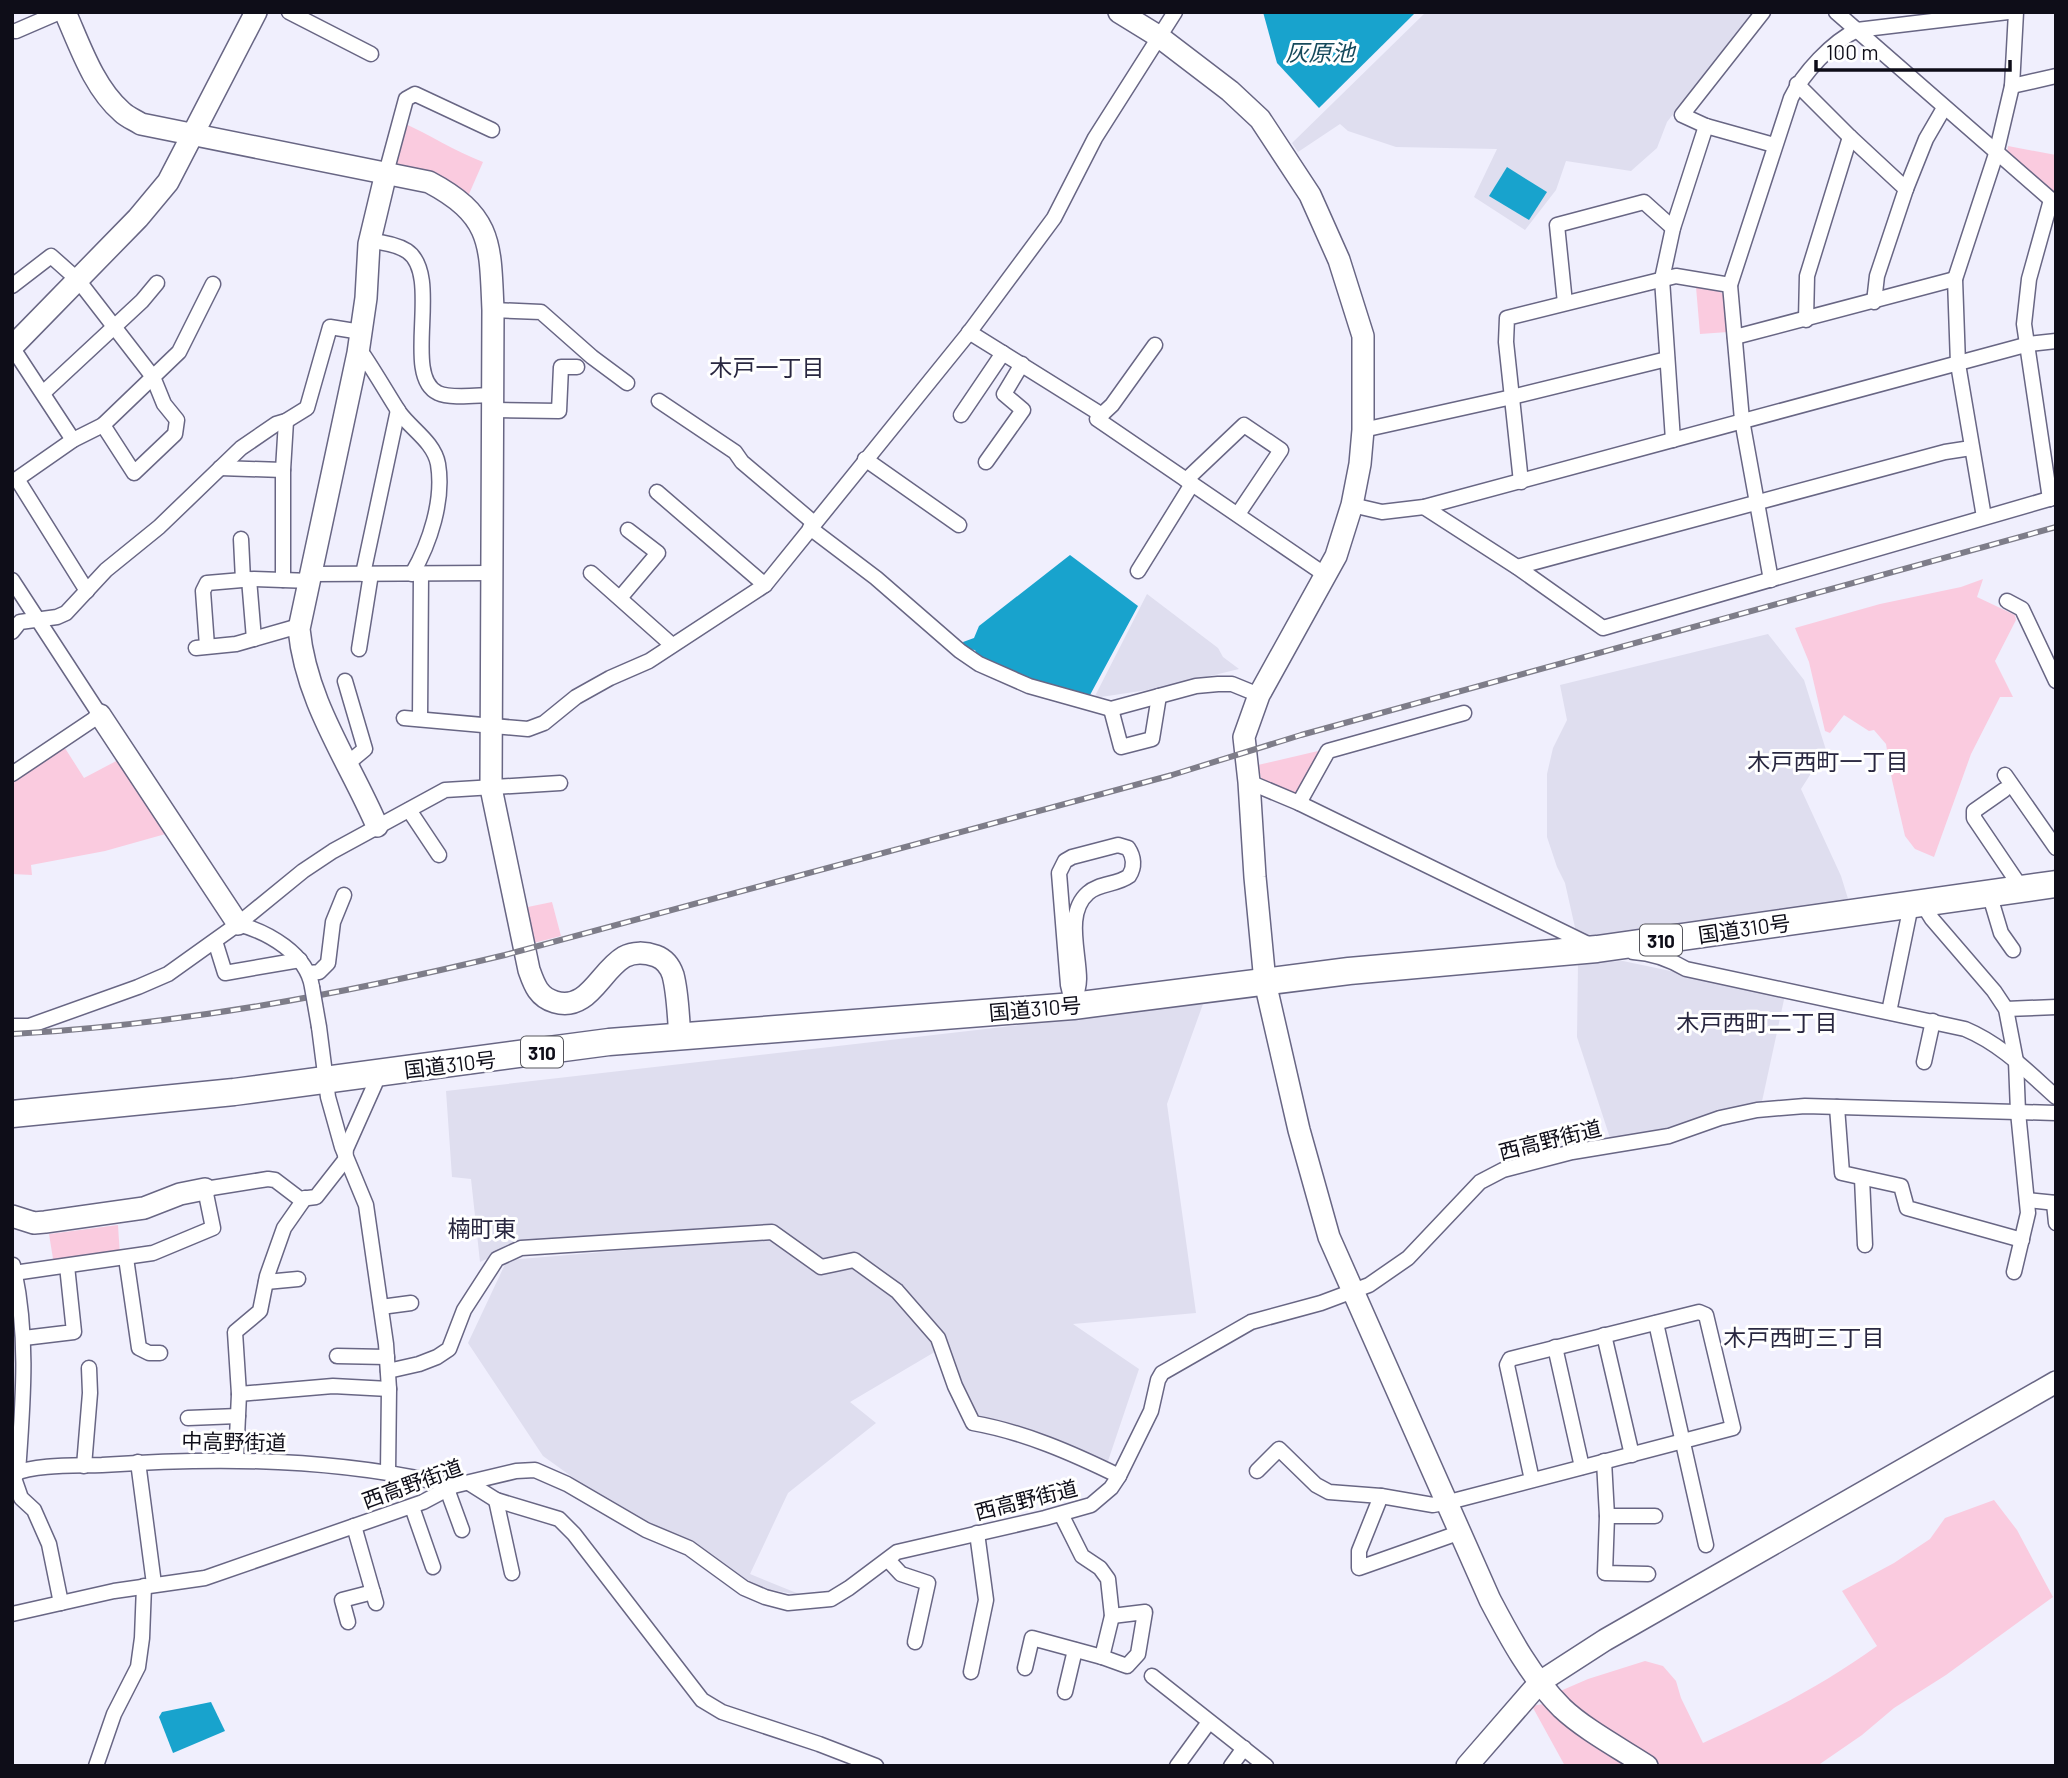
<svg xmlns="http://www.w3.org/2000/svg" width="2068" height="1778" viewBox="0 0 2068 1778" font-family="Barlow,'Noto Sans JP',sans-serif">
<style>
.built{fill:#dfdeef}
.green{fill:#facbdf}
.water{fill:#18a3cd}
.lines{fill:none;stroke-linecap:round;stroke-linejoin:round}
.street-casing{stroke:#686684;stroke-width:17}
.secondary-casing{stroke:#686684;stroke-width:24}
.highway-casing{stroke:#686684;stroke-width:29}
.street{stroke:#fff;stroke-width:14}
.secondary{stroke:#fff;stroke-width:21}
.highway{stroke:#fff;stroke-width:26}
.rail-casing{stroke:#7e7d89;stroke-width:6}
.rail{stroke:#fff;stroke-width:3.5;stroke-dasharray:10;stroke-linecap:butt}
.street-bridge-casing{stroke:#686684;stroke-width:17;stroke-linecap:butt}
.street-bridge{stroke:#fff;stroke-width:14}
.labels{text-anchor:middle;dominant-baseline:central;stroke-width:6;stroke-linejoin:round;paint-order:stroke}
.shield{fill:#fff;stroke:#56565d;stroke-width:2}
.shield-label{font-size:19px;font-weight:bold;fill:#0e0d18}
.street-label{font-size:21px;fill:#0e0d18;stroke:#fff}
.water-label{font-size:23px;font-style:italic;fill:#164a5c;stroke:#fff}
.neighbourhood-label{font-size:23px;fill:#292740;stroke:#fff}
</style>
<rect width="100%" height="100%" fill="#f0effd"/>
<g class="built">
<path d="M1426 12H1752L1667 122 1657 148 1631 171 1566 161 1556 190 1525 230 1474 197 1497 149 1396 147 1348 131 1340 124 1298 152 1292 143Z"/>
<path d="M1147 594 1218 648 1223 657 1239 669 1161 688 1094 698Z"/>
<path d="M1768 634 1804 680 1826 750 1801 789 1841 876 1849 902 1596 937 1576 932 1565 883 1557 867 1547 837V774L1553 748 1567 720 1560 685Z"/>
<path d="M1623 961 1785 995 1761 1106 1665 1131 1620 1139 1610 1138 1577 1037 1578 963Z"/>
<path d="M1203 1004 1167 1104 1196 1313 1073 1324 1139 1369 1106 1467 974 1417 940 1336 852 1257 820 1262 773 1228 524 1242 480 1262 471 1179 452 1177 446 1091Z"/>
<path d="M773 1238 822 1272 851 1266 902 1298 938 1350 850 1402 876 1423 788 1493 750 1574 804 1596 747 1585 624 1514 543 1456 468 1343 507 1260Z"/>
</g>
<g class="green">
<path d="M401 122C429 134 454 151 483 162L469 194 460 197 388 171Z"/>
<path d="M2008 146 2056 155V199L2006 159Z"/>
<path d="M1696 287 1717 290 1726 296 1728 332 1700 334Z"/>
<path d="M1983 579 1977 597 2015 615 2016 620 1995 661 2013 697H2000L1971 754 1934 857 1915 849 1905 836 1892 780 1886 744 1874 730 1869 731 1844 715 1830 733 1825 731 1809 662 1795 628 1880 604 1961 587Z"/>
<path d="M63 745 84 778 120 759 169 833 105 851 31 865 32 875 12 874V778Z"/>
<path d="M1318 751 1311 771 1297 796 1262 782 1258 765Z"/>
<path d="M552 902 561 936 530 944 523 908Z"/>
<path d="M118 1225 120 1256 54 1265 49 1234Z"/>
<path d="M1994 1500 2017 1530 2053 1597 1946 1675 1894 1708 1862 1735 1817 1766H1658L1619 1741 1558 1692 1588 1679 1645 1661 1663 1666 1676 1681 1681 1698 1703 1743C1766 1714 1820 1687 1877 1646L1842 1591 1894 1563 1930 1539 1945 1518Z"/>
<path d="M1548 1703C1571 1731 1595 1750 1628 1766H1565L1532 1706Z"/>
</g>
<g class="water">
<path d="M1263 12H1416L1319 108 1277 63Z"/>
<path d="M1507 167 1547 192 1529 220 1489 196Z"/>
<path d="M1070 555 1138 606 1090 695 1030 680 978 656 975 650 965 649 963 642 974 638 979 626Z"/>
<path d="M211 1702 225 1731 173 1753 159 1717 162 1712Z"/>
</g>
<g class="lines">
<defs>
<g id="street">
<path d="M289 12 371 54"/>
<path d="M1763 12 1682 115 1706 126 1774 145"/>
<path d="M1836 12 2056 204"/>
<path d="M16 31 60 12"/>
<path d="M1797 84 1850 137 1906 189 1877 276 1874 302"/>
<path d="M2012 86 2056 76"/>
<path d="M386 173 406 99 415 94 492 130"/>
<path d="M1906 189 1926 139 1944 108"/>
<path d="M370 241C382 242 396 244 407 251 443 275 401 376 438 393 450 399 479 395 493 395"/>
<path d="M12 286 51 256 78 280 153 377 164 404 177 420 175 434 134 473 103 425"/>
<path d="M1565 303 1557 225 1644 202 1673 228"/>
<path d="M493 310 541 312 592 357 627 383"/>
<path d="M1806 320 1807 276 1850 137"/>
<path d="M969 332 1102 415"/>
<path d="M1735 337 1955 279"/>
<path d="M1155 345 1112 405 1097 419 1327 576"/>
<path d="M12 347 73 440"/>
<path d="M358 353 364 356C376 374 387 393 399 412 411 429 434 442 438 464 444 500 430 543 412 574"/>
<path d="M43 393 142 301 157 283"/>
<path d="M659 401 735 452 742 462 814 523"/>
<path d="M493 410 559 411 561 367H577"/>
<path d="M961 415 1003 353"/>
<path d="M1363 430 1512 397 1667 359"/>
<path d="M1673 440 1662 279 1673 228 1706 126"/>
<path d="M865 459 959 525"/>
<path d="M986 462 1023 410 1004 394 1022 364"/>
<path d="M220 468 283 470"/>
<path d="M1186 480 1244 425 1281 450 1238 514"/>
<path d="M1521 482 1506 342 1507 318 1676 276 1730 285"/>
<path d="M657 492 765 585"/>
<path d="M2050 499 2024 324 2029 279 2051 200"/>
<path d="M1352 505 1382 512 1424 507 2029 344 2056 341"/>
<path d="M1424 507 1517 567 1603 628 2056 497"/>
<path d="M1984 517 1958 364 1955 279 1996 154 2012 86 2016 12"/>
<path d="M810 528 876 578 960 651 979 664 1029 686 1111 709 1196 686 1218 684H1232L1259 695"/>
<path d="M241 539 243 580"/>
<path d="M1517 567 1945 452 1971 448"/>
<path d="M1138 571 1192 484"/>
<path d="M591 573 672 645"/>
<path d="M312 574 491 573"/>
<path d="M363 574 398 410"/>
<path d="M249 579 254 639"/>
<path d="M12 580 100 715 12 774"/>
<path d="M283 580V470L286 421"/>
<path d="M1771 580 1742 420 1730 285 1791 98C1803 73 1832 42 1857 30L2008 12"/>
<path d="M87 591 17 479 73 440 103 425 179 352 213 284"/>
<path d="M620 598 658 553 628 530"/>
<path d="M2007 601 2022 609 2056 681"/>
<path d="M12 632 20 622 57 617 66 613 106 570 159 527 241 448 276 424 286 421 307 408 330 327 361 332"/>
<path d="M207 646 203 591 207 583 254 579 311 581"/>
<path d="M196 648 236 644 292 628 299 629"/>
<path d="M359 649 371 574"/>
<path d="M345 681 365 749 347 764"/>
<path d="M1111 709 1121 747 1152 739 1159 696"/>
<path d="M404 718 528 729 544 723 576 697 610 678 649 661 765 585 968 334 1054 218 1095 138 1175 12"/>
<path d="M420 719 421 574"/>
<path d="M2005 775 2056 848"/>
<path d="M1249 782 1299 803 1592 946"/>
<path d="M2004 790 1974 811V818L2022 889"/>
<path d="M1299 803 1328 751 1464 713"/>
<path d="M409 810 439 855"/>
<path d="M1118 845 1128 848C1134 857 1135 867 1129 876 1117 885 1099 883 1088 893 1065 913 1079 952 1079 979 1079 988 1076 997 1073 1006L1068 985 1059 873 1065 861 1072 857Z"/>
<path d="M1989 893 2001 933 2013 950"/>
<path d="M1922 903 1932 919 1994 991 2006 1009 2016 1061 2018 1112 2028 1213 2014 1272"/>
<path d="M238 924C268 932 307 954 312 987"/>
<path d="M215 941 225 973 300 960"/>
<path d="M1633 952C1652 953 1669 959 1686 969L1965 1029C2001 1044 2027 1071 2056 1097"/>
<path d="M310 973 319 972 328 963 333 922 344 895"/>
<path d="M2006 1009 2056 1007"/>
<path d="M1889 1012 1909 915 1908 905"/>
<path d="M12 1026H29L138 987 168 974 238 924 303 871 333 851 445 790 560 783"/>
<path d="M319 1027 328 1097 342 1147 366 1205 386 1344 389 1389 388 1472"/>
<path d="M1924 1062 1933 1021"/>
<path d="M1837 1107 1842 1173 1901 1186 1907 1208 2022 1240"/>
<path d="M1862 1178 1865 1245"/>
<path d="M2027 1200 2056 1203"/>
<path d="M2054 1203 2056 1223"/>
<path d="M126 1258 139 1348 149 1353H160"/>
<path d="M13 1265C29 1334 23 1402 18 1472L14 1478 21 1498 34 1510 49 1544 61 1603"/>
<path d="M14 1273 153 1253 213 1228 205 1189 268 1179 275 1180 300 1199 316 1197 345 1160 346 1149 375 1084 373 1073"/>
<path d="M266 1282 298 1279"/>
<path d="M381 1307 411 1303"/>
<path d="M1656 1323 1706 1545"/>
<path d="M1604 1335 1632 1455"/>
<path d="M24 1338 74 1332 67 1266"/>
<path d="M1555 1347 1582 1467"/>
<path d="M337 1356 387 1357"/>
<path d="M388 1371 419 1364 437 1357 449 1349 464 1310 497 1259 521 1248 772 1232 821 1267 854 1260 897 1291 938 1338 955 1386 973 1423C1024 1432 1072 1453 1119 1476"/>
<path d="M239 1394 333 1386 389 1389"/>
<path d="M188 1418 238 1416"/>
<path d="M236 1459 239 1394 235 1332 260 1311 267 1276 284 1228 305 1198"/>
<path d="M1604 1461 1607 1516 1605 1573 1648 1574"/>
<path d="M138 1462 154 1584"/>
<path d="M84 1466 90 1393 89 1368"/>
<path d="M1257 1471 1279 1449 1316 1485 1329 1492 1381 1496 1433 1505 1449 1502 1733 1428 1706 1315 1699 1312 1510 1359 1507 1365 1532 1480"/>
<path d="M12 1474C39 1464 74 1466 102 1465 220 1457 338 1458 453 1486"/>
<path d="M469 1483 496 1500 559 1519 574 1534 702 1700 722 1712 819 1744 876 1766"/>
<path d="M447 1489 462 1530"/>
<path d="M1381 1496 1359 1551V1568L1461 1532"/>
<path d="M496 1500 512 1573"/>
<path d="M412 1507 433 1567"/>
<path d="M1061 1514 1082 1556 1100 1568 1108 1579 1112 1616 1102 1657"/>
<path d="M1607 1516H1655"/>
<path d="M354 1526 376 1603"/>
<path d="M888 1560 901 1574 928 1583 915 1642"/>
<path d="M12 1614 114 1591 205 1578 423 1502 453 1486 516 1471 535 1470 567 1484 646 1530 689 1548 744 1588 765 1597 788 1603 831 1599 849 1588 897 1552 1045 1518 1091 1505 1111 1488 1119 1476 1151 1411 1158 1380 1162 1373 1251 1322 1321 1303 1369 1285 1408 1258 1480 1182 1503 1170 1572 1152 1669 1136 1720 1118 1757 1110 1805 1106 2056 1113"/>
<path d="M348 1622 342 1600 373 1592"/>
<path d="M1025 1668 1032 1638 1102 1657 1127 1666 1138 1654 1145 1612 1112 1616"/>
<path d="M971 1672 986 1600 977 1533"/>
<path d="M1152 1676 1266 1766"/>
<path d="M1065 1692 1075 1650"/>
<path d="M96 1766 114 1714 138 1667 142 1638 144 1586"/>
<path d="M1177 1766 1209 1722"/>
<path d="M1231 1766 1244 1748"/>
</g>
<g id="secondary">
<path d="M65 12C80 46 94 88 122 112 127 117 135 120 141 124L429 182C493 216 490 244 493 310L491 788 529 970C534 984 538 997 555 1002 588 1012 600 971 624 957 633 952 645 952 656 956 664 959 670 966 673 975 678 994 678 1016 680 1035"/>
<path d="M1119 12 1158 36 1230 91 1260 119 1310 195 1339 260 1363 336V430L1360 464 1352 505 1336 556 1259 695 1244 737 1249 782 1255 877 1265 982 1299 1130 1329 1237 1490 1600C1510 1638 1531 1677 1562 1708 1584 1729 1621 1749 1647 1766"/>
<path d="M12 347 138 218 168 182 256 12"/>
<path d="M100 715 238 924"/>
<path d="M377 826C349 761 306 702 299 629L358 353 366 298 369 244 386 173"/>
<path d="M12 1216 34 1223 45 1222 144 1208 180 1194 205 1189"/>
<path d="M1467 1766 1540 1682 1605 1640 2056 1382"/>
</g>
<path id="highway" d="M12 1114 234 1092 609 1042 1073 1006 1349 971 1597 949 2056 884"/>
</defs>
<use href="#street" class="street-casing"/>
<use href="#secondary" class="secondary-casing"/>
<use href="#highway" class="highway-casing"/>
<use href="#street" class="street"/>
<use href="#secondary" class="secondary"/>
<use href="#highway" class="highway"/>
<defs>
<path id="rail" d="M12 1034C178 1025 343 994 505 955L1172 775 1301 735 2056 527"/>
</defs>
<use href="#rail" class="rail-casing"/>
<use href="#rail" class="rail"/>
<defs>
<path id="street-bridge" d="M312 987 319 1027"/>
</defs>
<use href="#street-bridge" class="street-bridge-casing"/>
<use href="#street-bridge" class="street-bridge"/>
</g>
<g class="labels">
<g class="shield">
<rect x="1640" y="924.5" width="42" height="31" rx="5"/>
<rect x="521" y="1036.5" width="42" height="31" rx="5"/>
</g>
<g class="shield-label">
<text x="1661" y="940">310</text>
<text x="542" y="1052">310</text>
</g>
<g class="street-label">
<text transform="translate(1744 928) rotate(-8)">国道310号</text>
<text transform="translate(1035 1008) rotate(-5)">国道310号</text>
<text transform="translate(450 1064) rotate(-7)">国道310号</text>
<text transform="translate(1550 1139) rotate(-14)">西高野街道</text>
<text transform="translate(234 1441) rotate(1)">中高野街道</text>
<text transform="translate(412 1483) rotate(-20)">西高野街道</text>
<text transform="translate(1026 1499) rotate(-14)">西高野街道</text>
</g>
<g class="water-label">
<text x="1320" y="52">灰原池</text>
</g>
<g class="neighbourhood-label">
<text x="767" y="367">木戸一丁目</text>
<text x="1828" y="761">木戸西町一丁目</text>
<text x="1757" y="1022">木戸西町二丁目</text>
<text x="482" y="1228">楠町東</text>
<text x="1804" y="1337">木戸西町三丁目</text>
</g>
</g>
<rect width="2068" height="1778" fill="none" stroke="#0e0d18" stroke-width="28"/>
<path d="M1816 60v10h194v-10" fill="none" stroke="#0e0d18" stroke-width="3.5"/>
<text x="1826" y="60" font-size="21" fill="#0e0d18" stroke="#ffffff" stroke-width="5" paint-order="stroke">100 m</text>
</svg>
